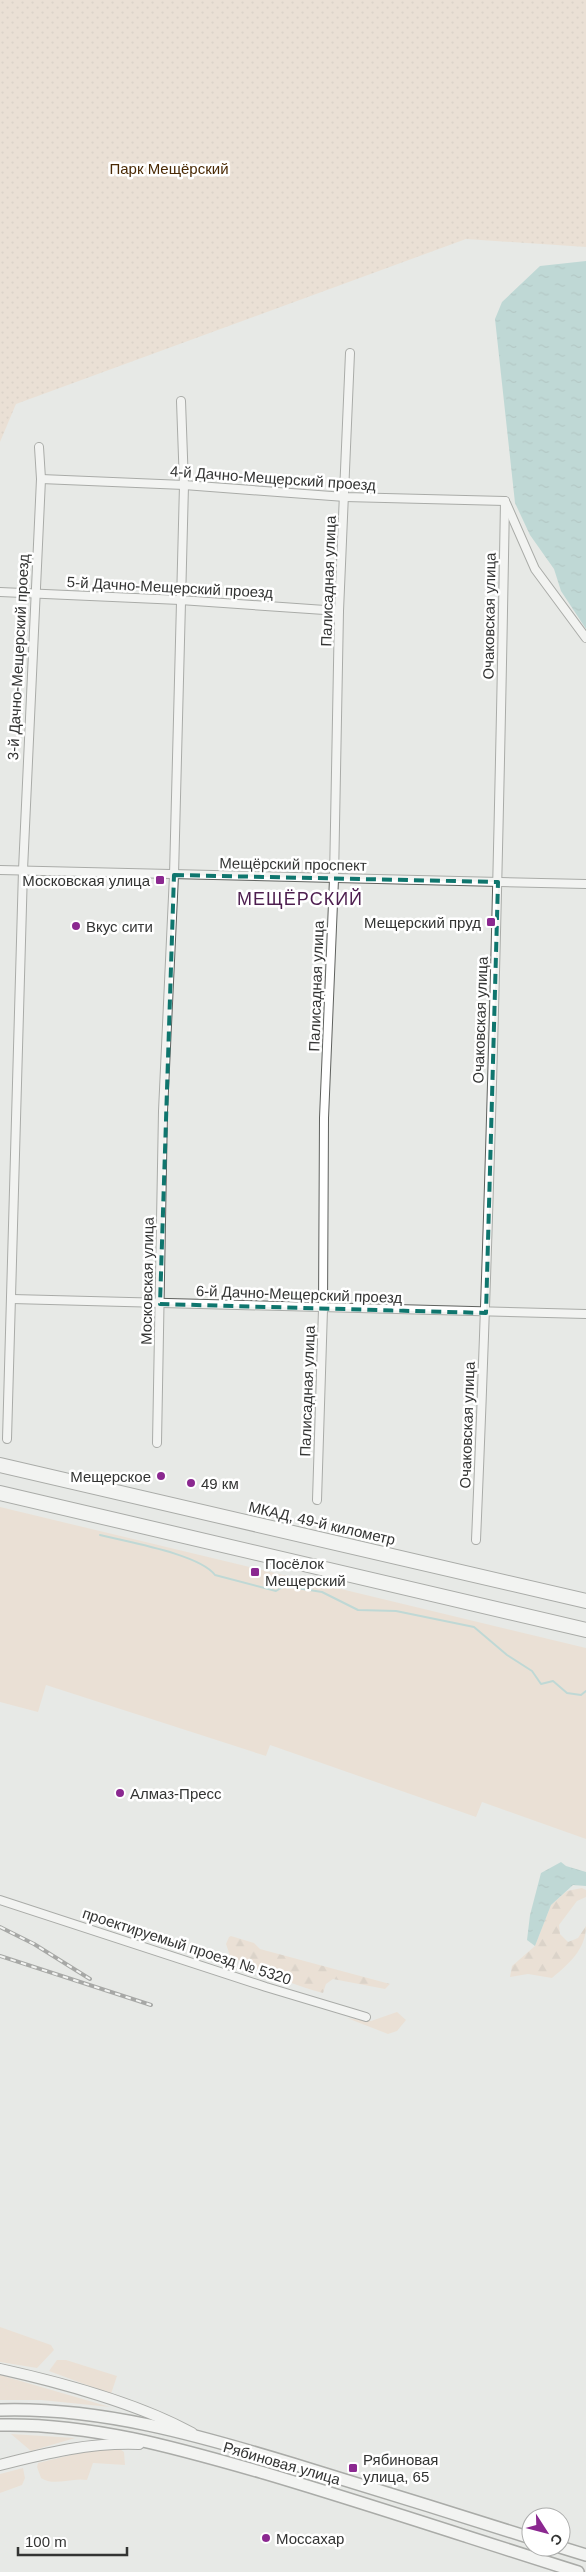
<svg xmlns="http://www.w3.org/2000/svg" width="586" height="2572" viewBox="0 0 586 2572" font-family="Arial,sans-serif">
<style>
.grass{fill:#edd6c2}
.forest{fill:url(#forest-firs)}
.park{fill:url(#park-dots)}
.water{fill:url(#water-ripples)}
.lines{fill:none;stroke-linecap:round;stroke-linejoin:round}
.stream{stroke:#8fc4c2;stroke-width:2}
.minor-casing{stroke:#5f615e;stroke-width:10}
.tertiary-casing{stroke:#5f615e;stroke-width:12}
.secondary-casing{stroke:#5f615e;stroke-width:14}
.trunk-casing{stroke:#5f615e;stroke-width:16}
.minor{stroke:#fff;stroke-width:8}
.tertiary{stroke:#fff;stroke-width:10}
.secondary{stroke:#fff;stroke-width:11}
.trunk{stroke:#fff;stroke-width:14}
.rail-casing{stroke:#595a59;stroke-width:4}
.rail{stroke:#fff;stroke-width:2;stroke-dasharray:5.5;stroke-linecap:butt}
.marked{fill:none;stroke:#0f766e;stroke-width:4;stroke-dasharray:10 6;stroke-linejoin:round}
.poi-dot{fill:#8b2890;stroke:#fff;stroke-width:2}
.labels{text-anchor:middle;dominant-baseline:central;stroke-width:5;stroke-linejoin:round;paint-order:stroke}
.park-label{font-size:15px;fill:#4a2a05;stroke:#fff}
.street-label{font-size:15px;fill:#333433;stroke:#fff}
.poi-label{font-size:15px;fill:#333433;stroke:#fff;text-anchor:start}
.quarter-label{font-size:18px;letter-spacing:1px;fill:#4d1e4f;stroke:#fff}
</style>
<defs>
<pattern id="forest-firs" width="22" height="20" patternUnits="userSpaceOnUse" patternTransform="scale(1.25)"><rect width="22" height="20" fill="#edd6c2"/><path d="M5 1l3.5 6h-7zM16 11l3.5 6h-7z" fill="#ccb8a7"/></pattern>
<pattern id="park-dots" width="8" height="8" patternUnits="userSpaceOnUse" patternTransform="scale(1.25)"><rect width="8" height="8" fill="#edd6c2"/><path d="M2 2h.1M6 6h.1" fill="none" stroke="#ccb8a7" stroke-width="1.8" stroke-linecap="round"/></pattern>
<pattern id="water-ripples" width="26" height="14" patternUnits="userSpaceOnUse" patternTransform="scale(1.25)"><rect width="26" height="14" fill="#8fc4c2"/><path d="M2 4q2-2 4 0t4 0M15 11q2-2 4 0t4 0" fill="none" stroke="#75a09e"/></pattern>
</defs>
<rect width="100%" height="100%" fill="#e7e9e6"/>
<g class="grass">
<path d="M0 1507 586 1648V1839L482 1802 476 1817 270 1745 266 1756 46 1685 38 1712 0 1702Z"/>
<path d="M397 2012 406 2020 397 2031 388 2034 347 2018 371 2021Z"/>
<path d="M0 2327 51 2345 54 2350 37 2368 0 2362Z"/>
<path d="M57 2360H66L117 2376 111 2394 49 2371Z"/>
<path d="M0 2375 110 2407 41 2400H0Z"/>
<path d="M11 2434 75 2438 31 2451Z"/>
<path d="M117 2447 124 2452 125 2465 93 2463 87 2480C72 2477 54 2487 41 2478L37 2467 38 2463 87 2451Z"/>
<path d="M23 2468 25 2478 22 2485 0 2493V2474Z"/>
</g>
<g class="forest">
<path d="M582 1888 586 1890V1897L577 1901 559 1925 560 1934 568 1942 578 1938 586 1926C586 1949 569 1964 552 1978L528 1974 510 1977 512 1966 535 1946 551 1905 567 1891Z"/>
<path d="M231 1936 254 1943 260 1949 390 1984 385 1989 333 1979 326 1984 323 1993C290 1984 260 1971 230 1956L226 1944 229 1937Z"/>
</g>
<path class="park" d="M0 0H586V247L466 239 16 404 0 442Z"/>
<g class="water">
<path d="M586 261V629L561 591 554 569 530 535 515 503 495 319 502 302 540 266Z"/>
<path d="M561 1862 566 1866 586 1872V1886L573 1885 551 1905 535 1946 527 1940 530 1915 541 1873Z"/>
</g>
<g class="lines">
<path class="stream" d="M100 1535C127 1542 199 1554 215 1575L276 1591 284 1586 322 1592 358 1610 396 1611 474 1627 507 1655 532 1671 541 1684 553 1681 567 1693 581 1695 586 1691"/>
<defs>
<g id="minor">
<path d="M41 479 184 485 345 497 505 501"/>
<path d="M506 503 535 569 586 638"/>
<path d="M0 592 180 600 339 611"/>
<path d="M0 870 586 884"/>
<path d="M12 1299 586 1314"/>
<path d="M7 1439 23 870 41 479 39 447"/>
<path d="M157 1443 163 1111 174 875 184 485 181 401"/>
<path d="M317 1500 323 1309 324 1118 334 879 339 611 350 353"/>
<path d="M476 1540C491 1194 499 848 505 501"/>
<path d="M0 1900 266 1987 366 2017"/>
</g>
<g id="tertiary">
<path d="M0 2369C59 2382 139 2404 192 2433"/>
<path d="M0 2465C46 2453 92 2442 139 2444"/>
</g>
<g id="secondary">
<path d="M0 2410C100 2407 198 2435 293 2464 372 2488 452 2513 531 2538"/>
<path d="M0 2425C91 2423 177 2448 264 2473 369 2504 473 2539 578 2572"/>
<path d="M560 2547 586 2555"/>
</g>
<g id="trunk">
<path d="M0 1465 586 1601"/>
<path d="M0 1493 586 1630"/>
</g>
</defs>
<use href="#minor" class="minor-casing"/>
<use href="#tertiary" class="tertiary-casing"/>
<use href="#secondary" class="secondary-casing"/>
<use href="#trunk" class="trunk-casing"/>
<use href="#minor" class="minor"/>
<use href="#tertiary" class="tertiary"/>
<use href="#secondary" class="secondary"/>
<use href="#trunk" class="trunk"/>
<defs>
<g id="rail">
<path d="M0 1927 34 1944 90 1979"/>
<path d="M0 1956 151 2005"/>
</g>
</defs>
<use href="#rail" class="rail-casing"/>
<use href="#rail" class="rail"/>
</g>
<path d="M0 0H586V2572H0ZM174 875 498 882 486 1313 160 1304Z" fill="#e7e9e6" fill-opacity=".55" fill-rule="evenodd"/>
<path class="marked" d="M174 875 498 882 486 1313 160 1304Z"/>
<g class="poi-dot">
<rect x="155" y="875" width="10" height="10" rx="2.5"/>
<rect x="486" y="917" width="10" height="10" rx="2.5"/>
<circle cx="76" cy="926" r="5"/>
<circle cx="161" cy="1476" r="5"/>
<circle cx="191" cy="1483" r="5"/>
<rect x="250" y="1567" width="10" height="10" rx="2.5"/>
<circle cx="120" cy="1793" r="5"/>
<rect x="348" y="2463" width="10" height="10" rx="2.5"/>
<circle cx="266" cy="2538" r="5"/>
</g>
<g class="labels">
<g class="park-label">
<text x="169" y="168">Парк Мещёрский</text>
</g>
<g class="street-label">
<text transform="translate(273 478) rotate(4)">4-й Дачно-Мещерский проезд</text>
<text transform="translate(328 581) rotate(-88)">Палисадная улица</text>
<text transform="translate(170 587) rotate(3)">5-й Дачно-Мещерский проезд</text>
<text transform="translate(489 616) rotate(-89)">Очаковская улица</text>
<text transform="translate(18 657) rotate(-87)">3-й Дачно-Мещерский проезд</text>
<text transform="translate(293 864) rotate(1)">Мещёрский проспект</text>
<text transform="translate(316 986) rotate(-88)">Палисадная улица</text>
<text transform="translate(480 1020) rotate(-88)">Очаковская улица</text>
<text transform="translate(147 1281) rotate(-89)">Московская улица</text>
<text transform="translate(299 1294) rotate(2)">6-й Дачно-Мещерский проезд</text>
<text transform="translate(307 1391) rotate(-88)">Палисадная улица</text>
<text transform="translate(467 1425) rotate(-88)">Очаковская улица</text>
<text transform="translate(322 1523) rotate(13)">МКАД, 49-й километр</text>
<text transform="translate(187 1946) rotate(18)">проектируемый проезд № 5320</text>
<text transform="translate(282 2463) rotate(16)">Рябиновая улица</text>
</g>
<g class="poi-label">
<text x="150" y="880" text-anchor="end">Московская улица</text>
<text x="481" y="922" text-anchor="end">Мещерский пруд</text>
<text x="86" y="926">Вкус сити</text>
<text x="151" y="1476" text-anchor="end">Мещерское</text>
<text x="201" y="1483">49 км</text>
<text x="265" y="1563">Посёлок<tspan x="265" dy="17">Мещерский</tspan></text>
<text x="130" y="1793">Алмаз-Пресс</text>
<text x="363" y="2459">Рябиновая<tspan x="363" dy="17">улица, 65</tspan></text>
<text x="276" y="2538">Моссахар</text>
</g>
<g class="quarter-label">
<text x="300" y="899">МЕЩЁРСКИЙ</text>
</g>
</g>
<g transform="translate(546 2532) rotate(126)"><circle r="24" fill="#ffffff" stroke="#adaead"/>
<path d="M0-4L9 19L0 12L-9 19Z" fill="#8b2890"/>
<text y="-8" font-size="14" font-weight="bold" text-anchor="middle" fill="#333433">С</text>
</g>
<path d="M18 2547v8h109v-8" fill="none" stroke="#333433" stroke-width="2.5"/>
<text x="25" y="2547" font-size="15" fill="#333433" stroke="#ffffff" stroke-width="4" paint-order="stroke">100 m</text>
</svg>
